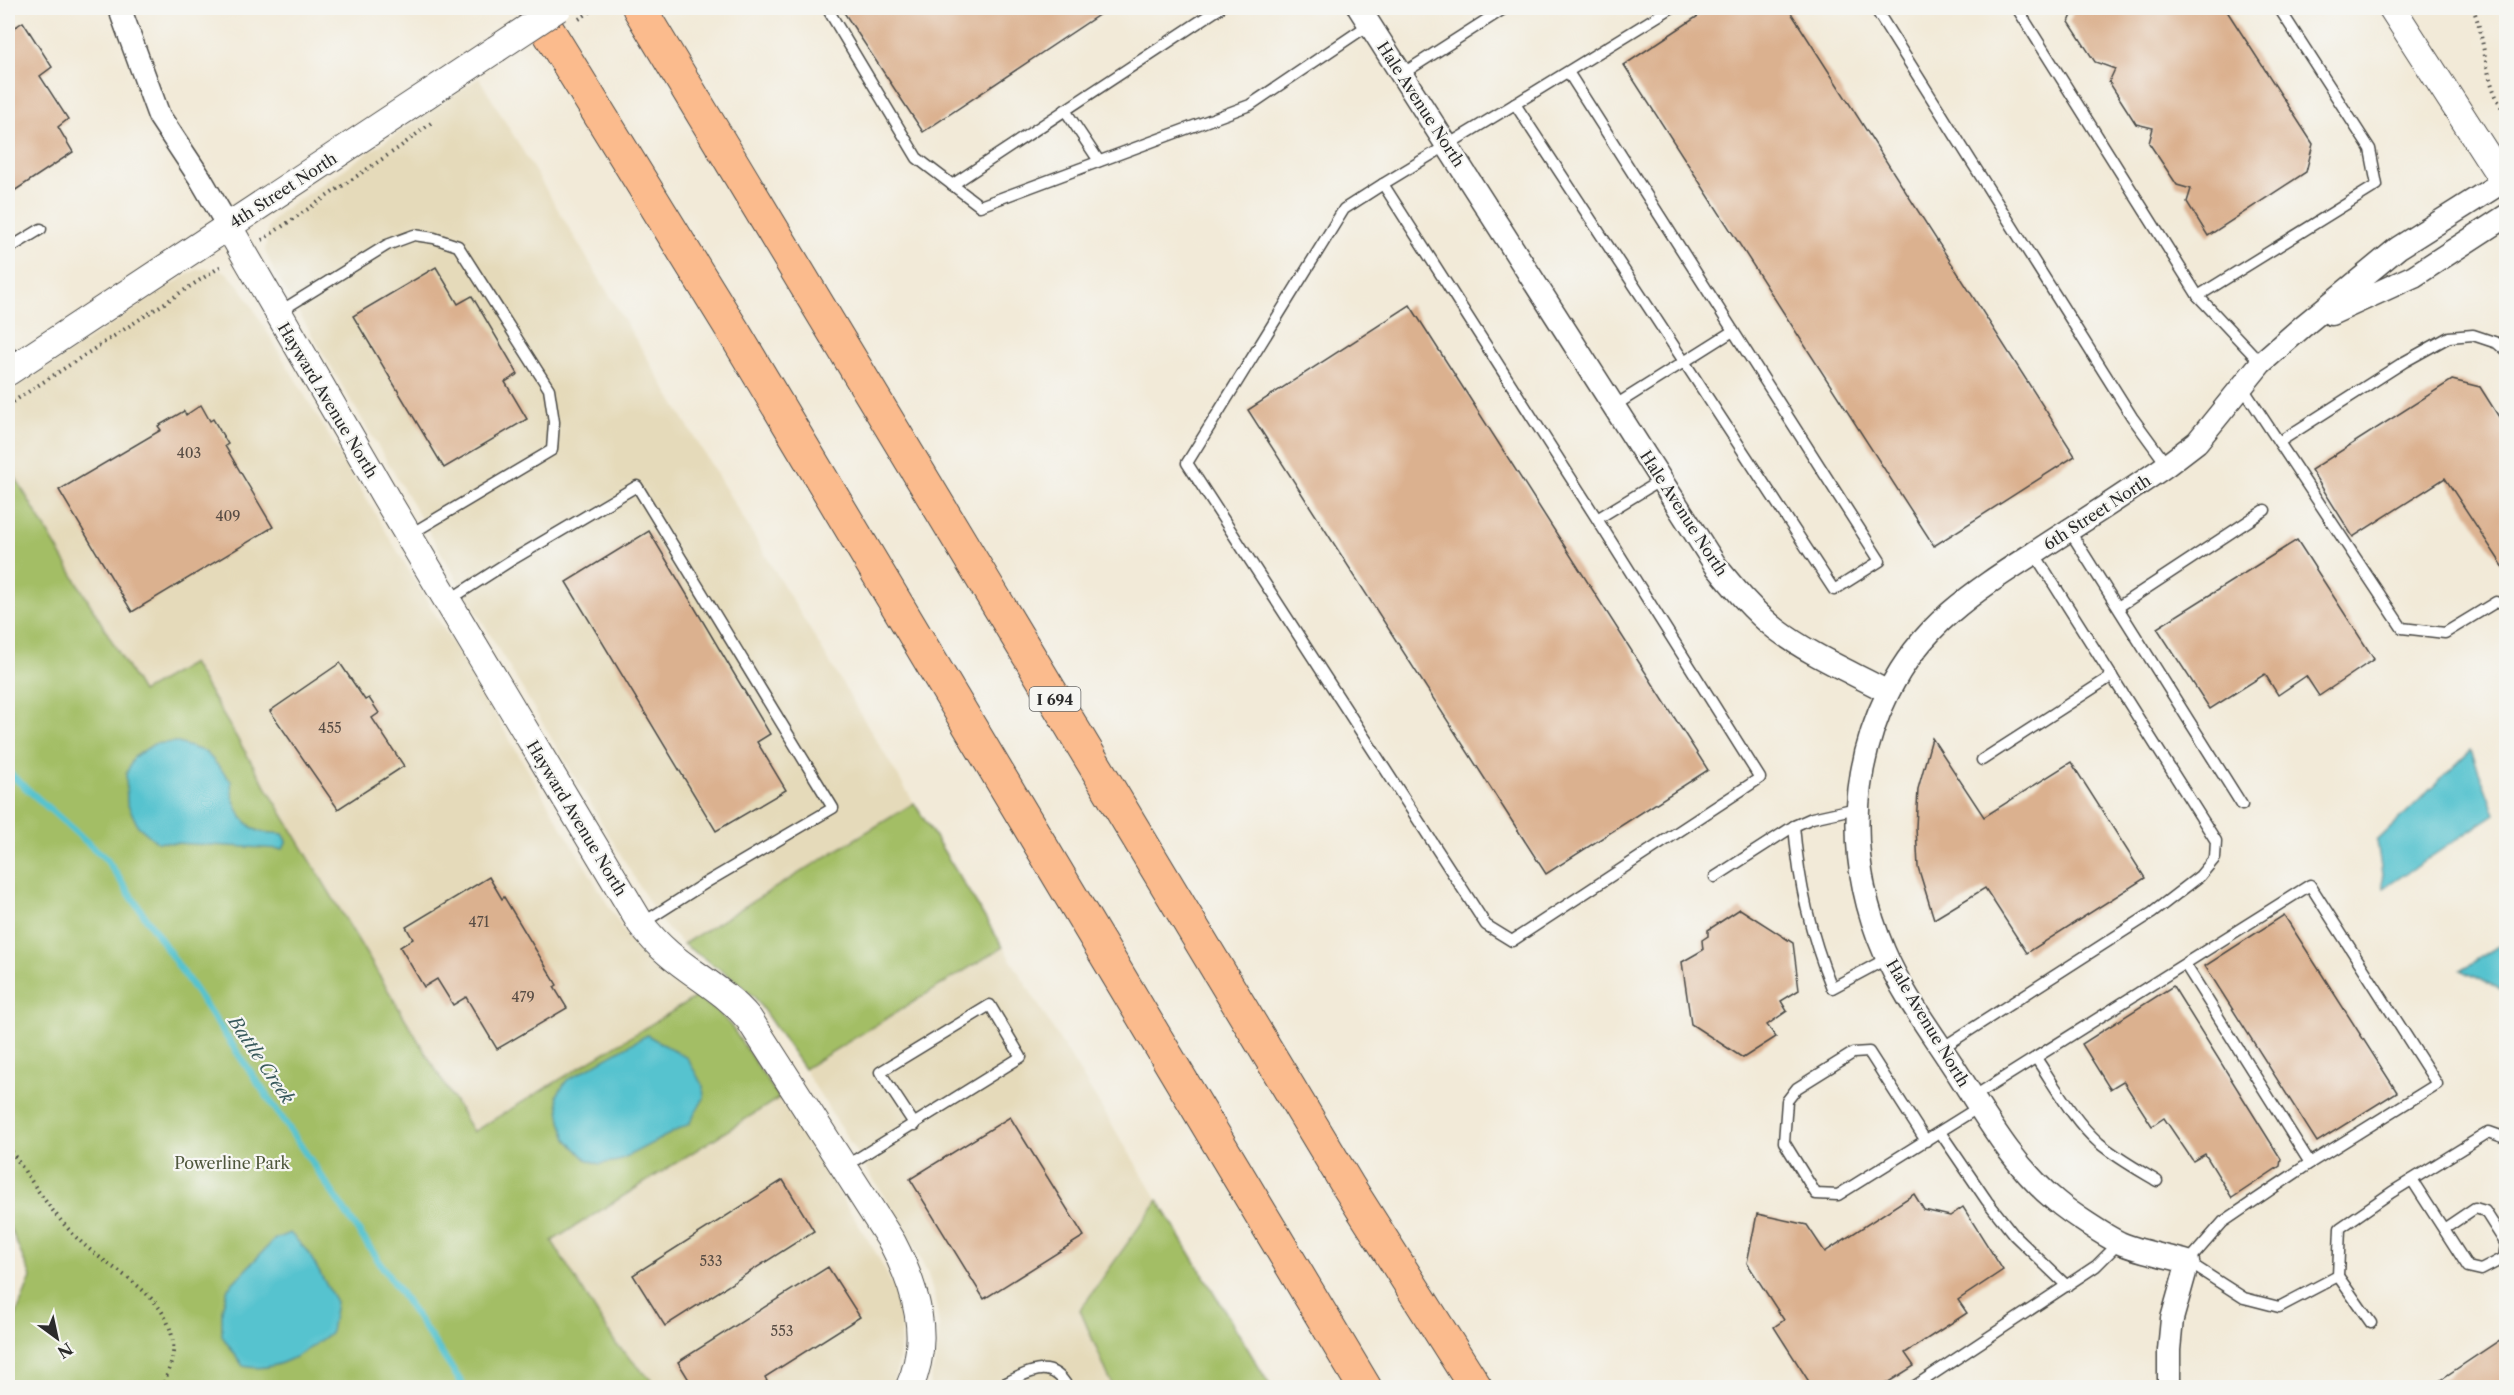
<svg xmlns="http://www.w3.org/2000/svg" width="2514" height="1395" viewBox="0 0 2514 1395" font-family="'Libre Caslon Text',serif">
<style>
.built{fill:#e5daba}
.green{fill:#a3be65;stroke:#677448;stroke-width:1.5}
.water{fill:#56c3cf;stroke:#40777d;stroke-width:1.5}
.lines{fill:none;stroke-linecap:round;stroke-linejoin:round}
.stream{stroke:#56c3cf;stroke-width:7}
.building{fill:#dbb18f}
.service-casing{stroke:#494845;stroke-width:13}
.minor-casing{stroke:#494845;stroke-width:25}
.tertiary-casing{stroke:#494845;stroke-width:29}
.motorway-casing{stroke:#494845;stroke-width:35}
.path{stroke:#494845;stroke-width:4;stroke-dasharray:1.5 4.5;stroke-linecap:butt}
.service{stroke:#fff;stroke-width:10}
.minor{stroke:#fff;stroke-width:22}
.tertiary{stroke:#fff;stroke-width:27}
.motorway{stroke:#fbbb8d;stroke-width:33}
.tertiary-bridge-casing{stroke:#494845;stroke-width:29;stroke-linecap:butt}
.path-bridge{stroke:#494845;stroke-width:4;stroke-dasharray:1.5 4.5;stroke-linecap:butt}
.tertiary-bridge{stroke:#fff;stroke-width:27}
.labels{text-anchor:middle;dominant-baseline:central;stroke-width:4.5;stroke-linejoin:round;paint-order:stroke}
.number-label{font-size:14px;fill:#574c44}
.shield{fill:#f6f6f2;stroke:#686867;stroke-width:1.5}
.shield-label{font-size:15px;font-weight:bold;fill:#2b2b2b}
.street-label{font-size:16px;fill:#2b2b2b;stroke:#f6f6f2}
.park-label{font-size:16px;fill:#4f573c;stroke:#f6f6f2}
.water-label{font-size:18px;font-style:italic;fill:#38595c;stroke:#f6f6f2}
</style>
<rect width="100%" height="100%" fill="#f6f6f2"/>
<filter id="ink" filterUnits="userSpaceOnUse"><feTurbulence type="fractalNoise" baseFrequency=".0167" numOctaves="2"/><feDisplacementMap in="SourceGraphic" scale="12" xChannelSelector="R" yChannelSelector="G"/><feConvolveMatrix kernelMatrix="1 2 1 2 8 2 1 2 1" color-interpolation-filters="sRGB"/></filter>
<filter id="wash" filterUnits="userSpaceOnUse"><feTurbulence type="fractalNoise" baseFrequency=".008" numOctaves="4" result="noise"/><feDisplacementMap in="SourceGraphic" scale="24" xChannelSelector="R" yChannelSelector="G"/><feGaussianBlur stdDeviation="1.35" result="paint"/><feColorMatrix in="noise" values="0 0 0 0 0 0 0 0 0 0 0 0 0 0 0 0 0 1.4 0 .05"/><feComposite in="paint" operator="in"/></filter>
<g filter="url(#wash)">
<rect width="100%" height="100%" fill="#f2ead8"/>
<g class="built">
<path d="M479 78 914 803 683 944 666 928 647 899 274 271 265 251 268 227 279 213Z"/>
<path d="M208 268 226 272 241 288 626 935 647 961 661 973 696 997 473 1133 192 663 142 692 8 465V393L185 276 197 270Z"/>
<path d="M1003 947 1158 1200 1080 1310 1113 1387H929L937 1352 939 1328 936 1303 927 1272 910 1238 804 1069Z"/>
<path d="M779 1098 875 1251 893 1286 898 1301 902 1331 899 1362 892 1385 890 1388 658 1387 616 1344 552 1241Z"/>
</g>
<g class="green">
<path d="M8 465 142 692 192 663 473 1132 696 997 718 1012 731 1026 779 1098 552 1241 616 1344 658 1387H8V1336L31 1277 8 1223Z"/>
<path d="M914 803 1003 947 804 1069 755 998 734 979 683 944Z"/>
<path d="M1158 1200 1271 1387H1113L1080 1310Z"/>
</g>
<g class="water">
<path d="M175 742 206 752 231 781C231 800 239 821 258 831 264 834 276 832 283 834L287 841 283 849 157 842 138 826 127 803 126 774 134 757 154 744Z"/>
<path d="M2471 750 2495 814 2384 888 2377 841Z"/>
<path d="M2506 941V992L2461 970Z"/>
<path d="M647 1035 687 1058 703 1086 704 1098 689 1124 618 1161 599 1164 586 1159 567 1139 561 1121 557 1095 567 1080Z"/>
<path d="M290 1233 308 1252 336 1302 331 1332C305 1352 277 1374 243 1366L222 1336V1309L228 1288 275 1239Z"/>
</g>
<g class="lines">
<path class="stream" d="M8 772 106 859 465 1388"/>
</g>
<g id="blocks">
<g class="building">
<path d="M841 8H1109L923 132Z"/>
<path d="M1710 8H1788L2075 456 1934 546 1624 65Z"/>
<path d="M2075 8H2225L2313 144 2306 172 2208 236 2187 202 2191 189 2177 185 2149 143 2153 128 2136 124 2109 82 2115 69 2095 62 2069 22Z"/>
<path d="M23 22 52 67 40 76 68 119 58 127 73 152 8 195V32Z"/>
<path d="M436 267 458 304 472 296 518 374 505 382 527 419 444 468 353 316Z"/>
<path d="M1410 305 1708 770 1546 874 1248 410Z"/>
<path d="M2452 380 2480 387 2506 428V571L2445 478 2353 537 2311 470Z"/>
<path d="M201 405 210 421 213 419 228 444 225 446 273 527 132 612 59 490 161 430 158 426 184 411 186 415Z"/>
<path d="M649 531 770 734 757 742 786 790 716 831 566 582Z"/>
<path d="M2297 540 2374 659 2319 696 2306 676 2278 695 2265 674 2210 709 2157 628Z"/>
<path d="M340 663 365 700 369 698 379 713 372 718 404 766 338 809 270 711Z"/>
<path d="M1932 738 1984 817 2071 762 2145 878 2027 953 1985 888 1934 919 1918 867 1916 827 1918 789Z"/>
<path d="M489 877 502 899 504 897 557 985 554 987 567 1008 497 1049 466 997 453 1005 437 979 424 987 400 947 413 939 406 927Z"/>
<path d="M1740 909 1793 943 1799 990 1781 1001 1787 1011 1767 1025 1776 1037 1743 1058 1691 1024 1682 962 1703 950 1702 940 1708 936V930Z"/>
<path d="M2284 915 2397 1092 2317 1142 2205 966Z"/>
<path d="M2173 986 2281 1159 2280 1166 2232 1198 2205 1154 2193 1161 2164 1118 2152 1126 2123 1081 2110 1089 2082 1044Z"/>
<path d="M1010 1117 1084 1236 984 1299 910 1179Z"/>
<path d="M783 1180 814 1231 665 1326 633 1275Z"/>
<path d="M1914 1194 1924 1210 1950 1216 1963 1207 2003 1270 1958 1300 1967 1313 1905 1353 1914 1366 1879 1388H1813L1774 1327 1784 1320 1747 1263 1757 1214 1807 1225 1825 1252Z"/>
<path d="M828 1267 860 1317 765 1377 767 1381 757 1388H694L678 1362Z"/>
<path d="M2506 1336V1388H2428Z"/>
</g>
</g>
</g>
<g filter="url(#ink)">
<use href="#blocks" fill-opacity="0" stroke="#494845" stroke-width="1.5"/>
<g class="lines">
<defs>
<g id="service">
<path d="M827 8 917 158 980 206 1250 105 1370 24"/>
<path d="M1875 8 2132 417 2167 465"/>
<path d="M2017 8 2198 296 2261 363"/>
<path d="M1568 72 1880 561 1834 590 1515 104 1671 8"/>
<path d="M1402 74 1505 8"/>
<path d="M1065 110 1099 161"/>
<path d="M1383 184 1515 104"/>
<path d="M952 185 1220 8"/>
<path d="M8 249 41 229"/>
<path d="M2198 296 2377 185 2370 149 2279 8"/>
<path d="M279 312 387 245 414 235 434 238 458 246 549 389 554 422 552 450 409 535"/>
<path d="M8 350 19 364"/>
<path d="M2241 385 2402 628 2445 633 2496 602"/>
<path d="M1614 406 1733 331"/>
<path d="M2279 442 2404 362 2449 337 2473 335 2497 343 2506 351"/>
<path d="M1597 519 1383 184 1344 209 1187 463 1486 925 1512 941 1760 778 1597 519 1661 480"/>
<path d="M2069 530 2242 805"/>
<path d="M449 600 510 561 637 486 833 808 707 882 641 924"/>
<path d="M2118 607 2265 510"/>
<path d="M1982 760 2112 676"/>
<path d="M1794 826C1799 885 1810 933 1832 988L1888 958"/>
<path d="M1715 877 1794 826 1812 818 1857 808"/>
<path d="M2185 964 2310 1163"/>
<path d="M1942 1048 2152 913 2200 876 2215 858 2216 841 2034 553"/>
<path d="M2036 1058C2055 1086 2073 1120 2099 1143 2117 1158 2137 1169 2157 1181"/>
<path d="M1973 1097 2310 885 2437 1084 2310 1163 2223 1222 2188 1262 2244 1298 2279 1307 2338 1276"/>
<path d="M1940 1132 1987 1201 2014 1235 2067 1286"/>
<path d="M1926 1141 1869 1052 1853 1053 1797 1088 1787 1101 1784 1142 1816 1194 1838 1195 1979 1107"/>
<path d="M844 1167 1021 1057 990 1005 880 1072 915 1125"/>
<path d="M2412 1180 2468 1267 2481 1270 2504 1258 2506 1244 2485 1211 2475 1208 2444 1229"/>
<path d="M2371 1323 2338 1276 2340 1228 2392 1192 2489 1132 2506 1138"/>
<path d="M996 1388C1022 1376 1050 1354 1068 1388"/>
<path d="M1912 1388 2096 1266 2119 1243"/>
</g>
<g id="minor">
<path d="M121 8 122 15 159 116 200 178 228 226"/>
<path d="M1359 8 1716 566C1734 588 1753 611 1776 629 1810 655 1851 672 1888 692"/>
<path d="M2331 314 2414 276 2506 216"/>
<path d="M2169 1388V1350L2172 1319 2188 1262C2166 1256 2141 1252 2120 1243 2105 1236 2069 1212 2056 1201 2014 1167 1986 1117 1957 1072 1932 1033 1902 994 1884 951 1848 868 1848 774 1888 693 1922 623 1978 589 2040 549 2083 521 2126 494 2167 465L2197 442 2261 363 2302 327 2398 248 2504 181"/>
</g>
<g id="tertiary">
<path d="M2392 8 2506 185"/>
<path d="M228 226 386 498 641 924C673 968 716 980 749 1019L892 1242C916 1288 932 1338 909 1388"/>
<path d="M8 372 496 49"/>
</g>
<g id="motorway">
<path d="M534 8 735 334 1365 1388"/>
<path d="M639 8 1348 1186 1476 1388"/>
</g>
</defs>
<use href="#service" class="service-casing"/>
<use href="#minor" class="minor-casing"/>
<use href="#tertiary" class="tertiary-casing"/>
<use href="#motorway" class="motorway-casing"/>
<g class="path">
<path d="M2473 8C2487 43 2483 82 2506 114"/>
<path d="M262 240 400 147 431 123"/>
<path d="M8 405 223 265"/>
<path d="M8 1146C30 1179 51 1213 80 1241 112 1272 168 1293 173 1343 175 1358 167 1374 162 1388"/>
</g>
<use href="#service" class="service"/>
<use href="#minor" class="minor"/>
<use href="#tertiary" class="tertiary"/>
<use href="#motorway" class="motorway"/>
<defs>
<path id="tertiary-bridge" d="M496 49 558 8"/>
</defs>
<use href="#tertiary-bridge" class="tertiary-bridge-casing"/>
<path class="path-bridge" d="M579 19 596 8"/>
<use href="#tertiary-bridge" class="tertiary-bridge"/>
</g>
</g>
<g class="labels">
<g class="number-label">
<text x="189" y="453">403</text>
<text x="228" y="516">409</text>
<text x="330" y="728">455</text>
<text x="479" y="922">471</text>
<text x="523" y="997">479</text>
<text x="711" y="1261">533</text>
<text x="782" y="1331">553</text>
</g>
<rect class="shield" x="1029.5" y="687" width="51" height="24" rx="4.5"/>
<g class="shield-label">
<text x="1055" y="699">I 694</text>
</g>
<g class="street-label">
<text transform="translate(1421 104) rotate(57)">Hale Avenue North</text>
<text transform="translate(283 190) rotate(-33)">4th Street North</text>
<text transform="translate(328 400) rotate(59)">Hayward Avenue North</text>
<text transform="translate(2097 512) rotate(-33)">6th Street North</text>
<text transform="translate(1684 513) rotate(57)">Hale Avenue North</text>
<text transform="translate(577 818) rotate(59)">Hayward Avenue North</text>
<text transform="translate(1928 1023) rotate(59)">Hale Avenue North</text>
</g>
<g class="park-label">
<text x="232" y="1163">Powerline Park</text>
</g>
<g class="water-label">
<text transform="translate(261 1060) rotate(56)">Battle Creek</text>
</g>
</g>
<rect width="2514" height="1395" fill="none" stroke="#f6f6f2" stroke-width="30"/>
<g transform="translate(57 1338) rotate(147)" stroke="#f6f6f2" stroke-width="4.5" paint-order="stroke">
<path d="M0-4.5L10 22L0 15L-10 22Z" fill="#2b2b2b"/>
<text y="-9" font-size="16" font-weight="bold" text-anchor="middle" fill="#2b2b2b">N</text>
</g>
</svg>
